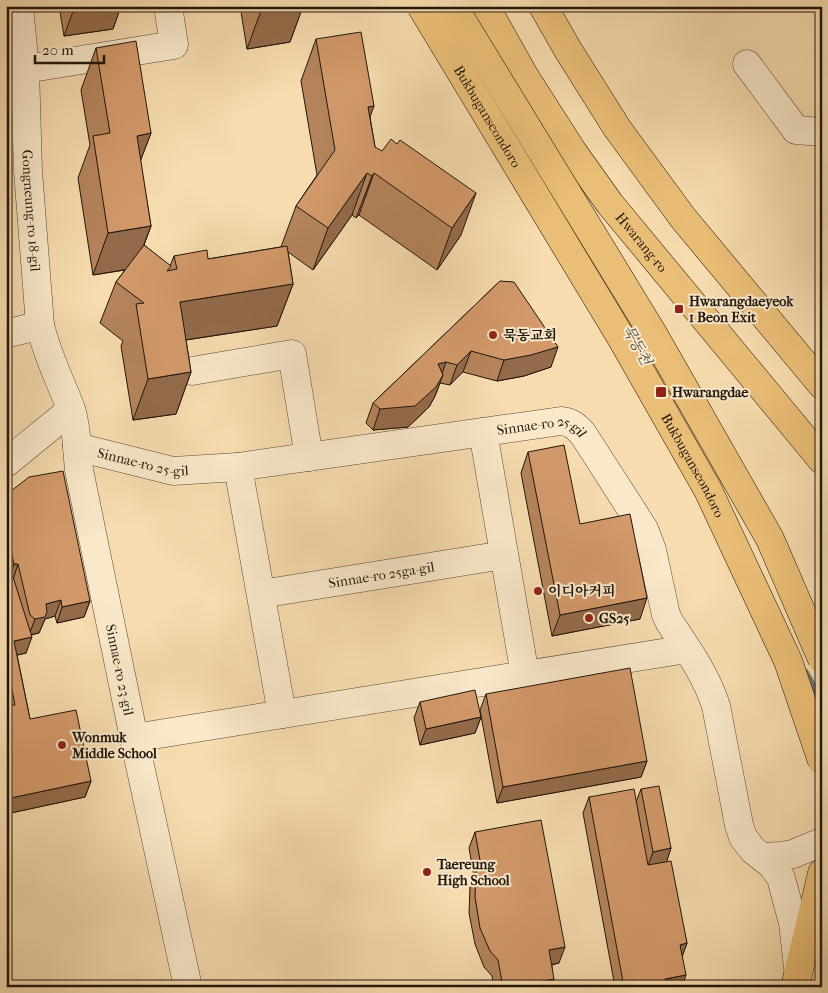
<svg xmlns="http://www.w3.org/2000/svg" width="828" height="993" viewBox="0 0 828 993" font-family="'IM FELL French Canon','Noto Serif KR',serif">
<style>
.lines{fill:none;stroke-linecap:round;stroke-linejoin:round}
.stream{stroke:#6c7870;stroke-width:7}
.minor-casing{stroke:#564834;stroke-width:29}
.major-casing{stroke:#20160c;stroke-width:29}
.minor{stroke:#f9e8ca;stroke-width:28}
.major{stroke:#ebbe77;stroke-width:28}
.highway-bridge-casing{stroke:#20160c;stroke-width:29;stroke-linecap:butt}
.highway-bridge{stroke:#ebbe77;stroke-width:28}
.wall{fill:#b5845b;stroke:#20160c}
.shaded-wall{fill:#946b4a;stroke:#20160c}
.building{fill:#d3996a;stroke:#20160c}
.poi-dot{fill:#8f2418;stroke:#f9e8ca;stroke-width:2}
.labels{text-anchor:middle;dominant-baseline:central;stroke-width:4;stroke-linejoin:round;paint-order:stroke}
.street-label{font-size:14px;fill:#20160c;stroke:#f9e8ca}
.poi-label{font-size:14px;font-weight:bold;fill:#20160c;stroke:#f9e8ca;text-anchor:start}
.water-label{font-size:15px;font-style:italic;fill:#4c4f46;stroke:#f9e8ca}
</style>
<rect width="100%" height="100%" fill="#f6dcae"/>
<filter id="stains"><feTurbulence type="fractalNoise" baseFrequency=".004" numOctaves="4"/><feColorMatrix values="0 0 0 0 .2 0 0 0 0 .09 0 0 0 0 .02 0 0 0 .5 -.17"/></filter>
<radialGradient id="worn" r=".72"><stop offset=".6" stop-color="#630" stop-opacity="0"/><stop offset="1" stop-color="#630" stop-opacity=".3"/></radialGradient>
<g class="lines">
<path class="stream" d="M805 672 822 702"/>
<defs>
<g id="minor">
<path id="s1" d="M19 6 25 69 28 171 40 325C47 355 60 380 71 409 77 428 77 450 79 470L134 738 188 987"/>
<path d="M747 64 796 130 822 132"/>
<path d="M25 69 174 45 168 6"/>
<path d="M6 334 40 325"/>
<path d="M192 371 292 354 309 457"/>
<path d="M483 432 525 675"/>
<path id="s2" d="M77 447 173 471 238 467 561 421C571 422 576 426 583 434L644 529 652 550 666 615 670 623C688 650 706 675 716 706L739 825 743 837 749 845 753 850 772 865 781 878 793 923 798 968"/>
<path d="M6 463 71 410"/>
<path d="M238 467 282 714"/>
<path id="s3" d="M261 594 504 555"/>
<path d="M134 738 687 649"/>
<path d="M763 857 781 856 793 854 822 842"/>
</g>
<g id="major">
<path id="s4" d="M485 6 525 77 573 152 610 204 822 460"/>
<path d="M543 6 568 50 617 128 683 218 822 385"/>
<path d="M795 987 811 920 822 873"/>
</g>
</defs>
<use href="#minor" class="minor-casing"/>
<use href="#major" class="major-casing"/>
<use href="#minor" class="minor"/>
<use href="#major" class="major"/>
<defs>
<g id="highway-bridge">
<path id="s5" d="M421 6 622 339 708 490 788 661 822 761"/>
<path d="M453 6 652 332 770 539 822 659"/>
</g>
</defs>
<use href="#highway-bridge" class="highway-bridge-casing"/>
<use href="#highway-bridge" class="highway-bridge"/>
</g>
<g class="wall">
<path d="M59 6H121L113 29 64 36Z"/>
<path d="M240 6H303L290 42 247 49Z"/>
<path d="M316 39 370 117 375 147 461 235 437 270 359 215 356 218 352 215 313 270 288 252 293 284 277 326 186 340 191 372 176 414 133 420 121 346 123 341 100 323 116 282 125 270 93 275 78 178 90 145 81 90 96 48 151 133 140 161 151 226 144 245 170 266 174 256 208 259 281 247 296 206 317 175 301 81Z"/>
<path d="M500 281 551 367 524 376 497 381 463 372 450 385 440 383 435 396 429 407 408 427 373 430 366 423 373 403Z"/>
<path d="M528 452 580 524 640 619 552 636 521 473Z"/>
<path d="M6 495 90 601 84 617 57 623 55 616 45 619 39 633 31 635 26 653 17 655 30 719 91 781 85 797 6 814Z"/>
<path d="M486 694 647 761 641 777 497 803 480 710Z"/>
<path d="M420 702 481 717 475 733 420 745 414 718Z"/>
<path d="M641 789 671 848 666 862 687 943 682 956V987H615L583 813 589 797 636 802Z"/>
<path d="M475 832 559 963 552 965V987H494L492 976 484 967 475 944 469 913 470 887 474 876 469 848Z"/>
</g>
<g class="shaded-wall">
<path d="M75 6H121L113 29 64 36Z"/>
<path d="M270 6H303L290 42 247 49 262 8Z"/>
<path d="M374 106 359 148 368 107Z"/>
<path d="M151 133 135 175 137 136Z"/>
<path d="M367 173 352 215 313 270 328 228Z"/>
<path d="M374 173 359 215 356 218 372 176Z"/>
<path d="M476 193 461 235 437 270 452 228Z"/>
<path d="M151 226 135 268 93 275 108 233Z"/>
<path d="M293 284 277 326 165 343 180 302Z"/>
<path d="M558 347 551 367 524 376 497 381 504 360Z"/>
<path d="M471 351 463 372 450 385 457 365Z"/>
<path d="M446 362 439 383 438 364Z"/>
<path d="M191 372 176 414 133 420 148 379Z"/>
<path d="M443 375 435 396 429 407 408 427 373 430 380 409Z"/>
<path d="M14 564H18L13 580H8Z"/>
<path d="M647 598 640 619 552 636 560 615Z"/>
<path d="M61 600 55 616 45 619 39 633 29 635 35 619 46 604Z"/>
<path d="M90 601 84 617 57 623 62 607Z"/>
<path d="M32 637 26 653 9 657 14 641Z"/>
<path d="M481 717 475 733 420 745 426 729Z"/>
<path d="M647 761 641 777 497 803 503 787Z"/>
<path d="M91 781 85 797 6 814V799Z"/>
<path d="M671 848 666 864 647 868 653 852Z"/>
<path d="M687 943 681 960 680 945Z"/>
<path d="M565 947 559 963 543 966 549 950Z"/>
<path d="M686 975 682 987H662L665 979Z"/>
<path d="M554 979 552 987H513Z"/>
</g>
<g class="building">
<path d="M361 32 374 106 368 107 375 147 382 151 391 139 397 144 400 140 476 193 452 228 374 173 372 176 367 173 328 228 296 206 335 150 316 39Z"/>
<path d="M136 41 151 133 137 136 151 226 108 233 93 136 110 133 96 48Z"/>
<path d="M144 245 171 266 167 271 177 269 174 256 207 250 208 259 287 246 293 284 180 302 191 372 148 379 136 304 144 303 116 282Z"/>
<path d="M500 281 514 282 558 347 531 355 504 360 471 351 457 365 446 362 438 364 443 375 436 387 415 406 380 409 373 403Z"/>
<path d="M564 445 580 524 630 514 647 598 560 615 528 452Z"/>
<path d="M63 471 90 601 62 607 61 600 46 604 47 612 45 617 35 619 30 615 18 564H14L6 525V495L29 477Z"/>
<path d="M6 564 14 580 32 637 14 641 30 719 76 710 91 781 6 799V706L15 705 9 674H6Z"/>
<path d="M630 668 647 761 503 787 486 694Z"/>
<path d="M475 690 481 717 426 729 420 702Z"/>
<path d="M659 786 671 848 653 852 641 789Z"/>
<path d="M634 789 648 865 671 861 687 943 680 945 686 975 665 979 667 987H624L589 797Z"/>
<path d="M541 820 565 947 549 950 554 979 513 987H503L498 960 490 951 480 928 475 897 476 871 480 860 475 832Z"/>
</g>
<g class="poi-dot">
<rect x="674" y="304" width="10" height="10" rx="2.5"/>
<circle cx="493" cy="335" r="5"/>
<rect x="655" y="386" width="12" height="12" rx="2.5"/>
<circle cx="538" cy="591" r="5"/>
<circle cx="589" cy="618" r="5"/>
<circle cx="62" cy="745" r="5"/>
<circle cx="427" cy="872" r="5"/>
</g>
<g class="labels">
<g class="street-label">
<text stroke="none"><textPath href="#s5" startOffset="129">Bukbuganseondoro</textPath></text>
<text stroke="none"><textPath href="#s1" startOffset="205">Gongneung-ro 18-gil</textPath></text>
<text stroke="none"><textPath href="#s4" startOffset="284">Hwarang-ro</textPath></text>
<text stroke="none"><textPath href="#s2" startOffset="472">Sinnae-ro 25-gil</textPath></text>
<text stroke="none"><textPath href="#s2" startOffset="68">Sinnae-ro 25-gil</textPath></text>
<text stroke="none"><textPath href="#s5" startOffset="534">Bukbuganseondoro</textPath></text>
<text stroke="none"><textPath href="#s3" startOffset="122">Sinnae-ro 25ga-gil</textPath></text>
<text stroke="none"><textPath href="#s1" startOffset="675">Sinnae-ro 23-gil</textPath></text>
</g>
<g class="poi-label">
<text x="689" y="301">Hwarangdaeyeok<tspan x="689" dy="16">1 Beon Exit</tspan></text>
<text x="503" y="335">묵동교회</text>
<text x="672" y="392">Hwarangdae</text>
<text x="548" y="591">이디아커피</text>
<text x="599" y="618">GS25</text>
<text x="72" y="737">Wonmuk<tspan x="72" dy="16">Middle School</tspan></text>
<text x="437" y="864">Taereung<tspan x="437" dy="16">High School</tspan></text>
</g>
<g class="water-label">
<text transform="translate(637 345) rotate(61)">묵동천</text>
</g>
</g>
<rect width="828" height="993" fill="none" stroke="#f6dcae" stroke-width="25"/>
<rect x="8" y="8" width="813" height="978" fill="none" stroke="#20160c" stroke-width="2.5"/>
<rect x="12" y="12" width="803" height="968" fill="none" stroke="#20160c"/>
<path d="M35 55v8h69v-8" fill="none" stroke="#20160c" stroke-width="2.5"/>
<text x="42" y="55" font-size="15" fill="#20160c" stroke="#f9e8ca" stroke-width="4" paint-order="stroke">20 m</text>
<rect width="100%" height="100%" filter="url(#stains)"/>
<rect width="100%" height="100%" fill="url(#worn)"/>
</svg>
